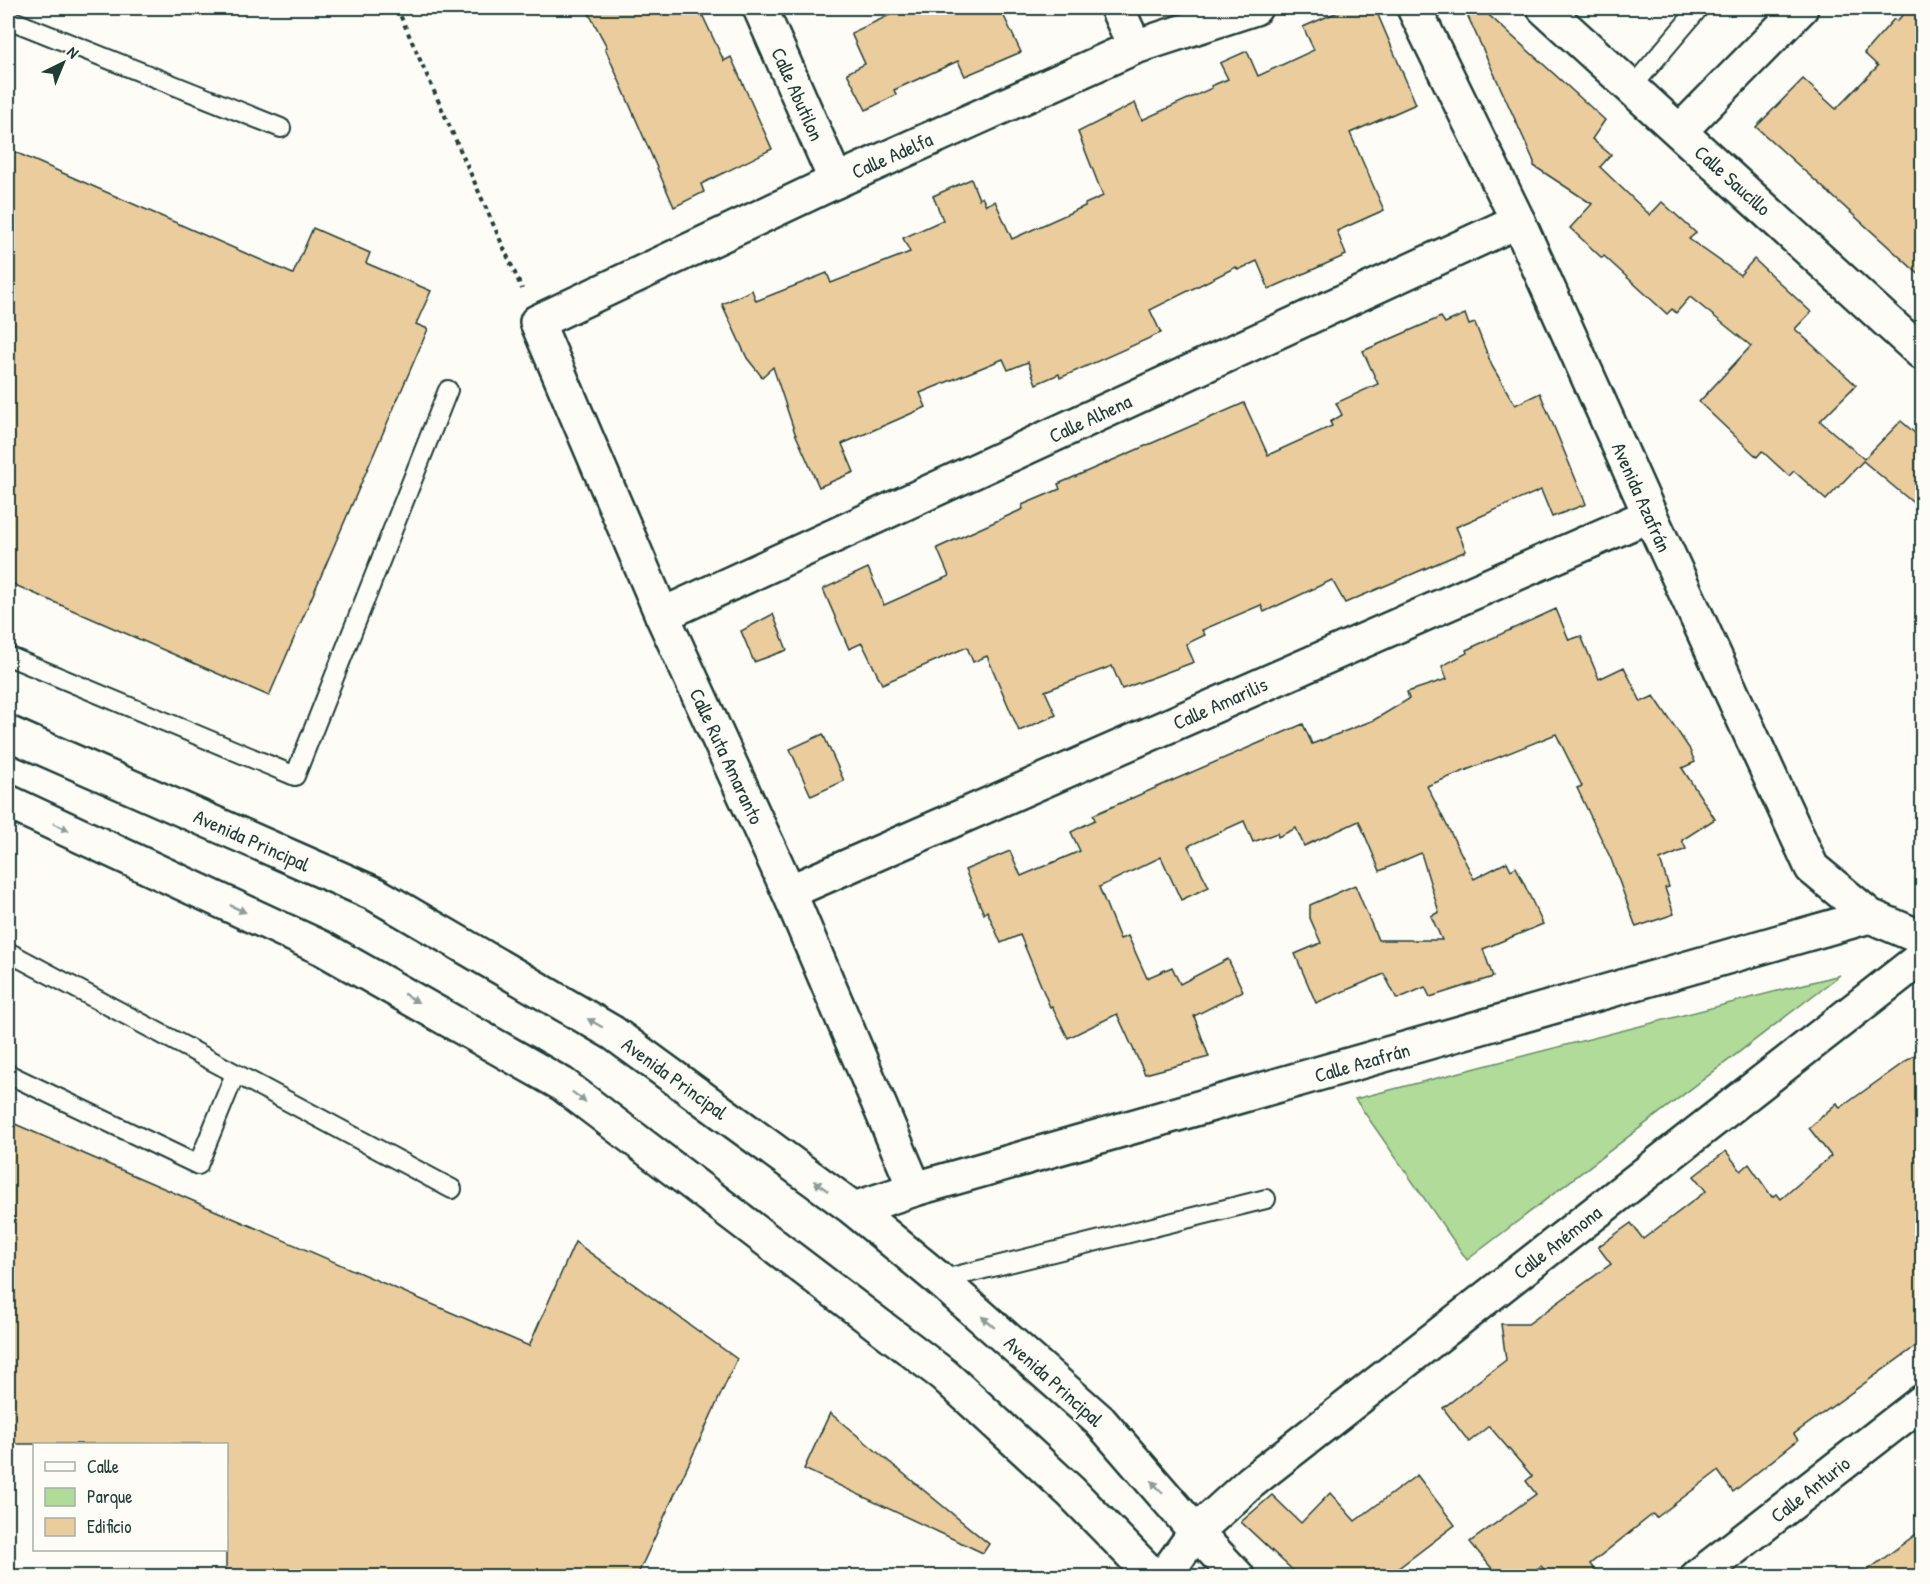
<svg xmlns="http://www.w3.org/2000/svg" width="1930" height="1584" viewBox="0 0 1930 1584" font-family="'Patrick Hand',sans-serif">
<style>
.green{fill:#b0db99;stroke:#688c66;stroke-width:1.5}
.building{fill:#eacc9d;stroke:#1f3d34;stroke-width:1.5}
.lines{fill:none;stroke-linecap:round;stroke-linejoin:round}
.service-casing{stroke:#1f3d34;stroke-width:22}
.minor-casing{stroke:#1f3d34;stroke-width:38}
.tertiary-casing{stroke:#1f3d34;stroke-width:38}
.secondary-casing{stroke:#1f3d34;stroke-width:38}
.path{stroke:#1f3d34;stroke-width:4;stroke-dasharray:4.5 4.5;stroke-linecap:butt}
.service{stroke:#fdfcf7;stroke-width:18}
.minor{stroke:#fdfcf7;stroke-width:33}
.tertiary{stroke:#fdfcf7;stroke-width:33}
.secondary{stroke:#fdfcf7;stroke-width:33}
.oneway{fill:#8e9c96}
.labels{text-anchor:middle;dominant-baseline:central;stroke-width:4.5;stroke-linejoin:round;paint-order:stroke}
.street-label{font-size:20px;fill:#1f3d34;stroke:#fdfcf7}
</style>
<rect width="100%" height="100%" fill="#fdfcf7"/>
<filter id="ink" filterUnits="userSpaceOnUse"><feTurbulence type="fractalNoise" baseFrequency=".0167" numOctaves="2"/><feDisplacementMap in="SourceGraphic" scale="12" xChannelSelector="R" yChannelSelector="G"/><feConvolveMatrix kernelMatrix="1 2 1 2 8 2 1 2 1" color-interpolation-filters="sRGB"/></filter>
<g filter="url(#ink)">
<path class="green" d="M1840 975 1467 1260 1355 1099Z"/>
<g class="building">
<path d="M586 8H699L724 61 731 57 772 149 701 184 704 192 674 207 605 48 607 47Z"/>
<path d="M905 8H1000L1021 52 965 76 958 61 894 90 896 95 866 110 847 73 865 64 851 33Z"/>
<path d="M1347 8H1375L1416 104 1350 133 1384 210 1337 231 1346 255 1269 289 1257 261 1238 270 1236 267 1150 310 1161 333 1060 378 1059 374 1036 384 1028 362 1008 370 1003 359 920 393 926 407 842 444 854 472 819 487 795 433 773 367 762 377 747 358 722 304 752 290 756 301 827 273 831 283 910 252 903 238 943 220 933 196 971 179 979 199 982 197 986 205 995 201 1012 239 1085 206V204L1103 196 1078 132 1135 103 1142 120 1212 88 1211 86 1228 79 1220 63 1247 51 1258 76 1314 50 1303 27Z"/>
<path d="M1464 8H1481L1605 120 1592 139 1611 155 1600 167 1650 215 1662 202 1696 233 1689 239 1740 275 1754 259 1811 312 1795 329 1856 385 1820 421 1864 459 1901 421 1923 440V511L1863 461 1826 500 1794 471 1789 476 1762 451 1757 457 1699 402 1751 346 1690 297 1676 313 1672 309 1667 314 1604 256 1602 258 1570 228 1592 204 1534 166V162L1524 139Z"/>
<path d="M1909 8H1923V278L1756 127 1803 79 1836 109 1878 66 1864 53 1894 19 1897 21Z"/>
<path d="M8 149 293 274 313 228 370 253 366 263 431 291 416 324 428 329 269 696 8 582Z"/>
<path d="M1465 314 1469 325 1475 323 1492 366 1515 405 1540 393 1586 504 1552 517 1541 490 1456 527 1466 551 1345 603 1332 580 1264 612 1261 605 1202 630 1205 635 1186 644 1194 662 1122 689 1112 666 1045 691 1056 715 1019 731 987 656 973 662 967 647 882 684 862 643 849 649 823 589 868 568 884 605 949 576 937 548 1023 509 1022 505 1060 489 1058 484 1244 403 1268 455 1332 426 1330 422 1342 415 1336 403 1378 384 1363 351 1441 317 1445 323Z"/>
<path d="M1556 609 1569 640 1581 636 1599 679 1624 667 1641 702 1654 696 1689 748 1695 762 1682 768 1715 819 1682 840 1686 849 1660 860 1669 887 1665 888 1674 914 1636 927 1611 859 1577 788 1582 786 1556 734 1427 786 1474 879 1507 862 1511 870 1516 867 1543 924 1483 949 1493 977 1430 997 1425 987 1397 999 1384 974 1316 1003 1295 954 1321 943 1310 918V905L1355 885 1378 940H1442L1431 916 1439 912 1421 853 1380 871 1359 821 1304 846 1296 828 1278 837 1277 833 1253 842 1244 821 1188 846 1209 887 1181 900 1161 857 1099 887 1120 939 1128 936 1147 978 1172 967 1180 984 1228 959 1243 991 1194 1016 1209 1057 1145 1074 1117 1014 1068 1038 1052 1006 1050 1007 1020 935 1001 943 987 911 984 914 965 870 1010 851 1021 876 1080 851 1071 832 1095 820 1093 815 1303 724 1312 744 1374 720 1409 699 1407 692 1447 679 1442 666 1467 653 1466 650Z"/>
<path d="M773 614 787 650 754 662 741 631Z"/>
<path d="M823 734 844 781 811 796 790 749Z"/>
<path d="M1923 1049V1341L1794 1434 1798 1440 1733 1492 1718 1471 1656 1518 1653 1514 1590 1564 1599 1576H1550L1541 1566 1527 1576H1498L1470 1542 1536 1494 1526 1481 1532 1476 1489 1426 1469 1442 1443 1408 1506 1360 1501 1324H1528L1611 1264 1598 1247 1631 1223 1643 1239 1706 1191 1694 1176 1726 1151 1741 1171 1749 1164 1772 1197 1777 1194 1781 1199 1831 1156 1809 1128 1837 1103 1840 1108Z"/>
<path d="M8 1121 529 1346 575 1242 737 1359 637 1576H226V1444H8Z"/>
<path d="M830 1413 989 1544 983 1553 804 1469Z"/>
<path d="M1417 1475 1455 1525 1388 1576H1299L1241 1522 1272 1495 1301 1523 1330 1493 1355 1521Z"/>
<path d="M1923 1529V1576H1860Z"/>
</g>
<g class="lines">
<defs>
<g id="service">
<path d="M8 19 281 128"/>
<path d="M1632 87 1699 8"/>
<path d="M8 656 295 776 448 390"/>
<path d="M8 952 452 1189"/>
<path d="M8 1074 198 1165 235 1074"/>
<path d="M940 1280 1266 1199"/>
</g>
<g id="minor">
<path d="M760 8 836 181"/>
<path d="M1117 8 1135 47"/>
<path d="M1544 8 1922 353"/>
<path d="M1680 131 1801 8"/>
<path d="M662 615 1518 221"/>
<path d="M789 892 1650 515"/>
<path d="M915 1189 789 892 662 615 537 322 836 181 1135 47 1255 8"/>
<path d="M854 1209 915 1189 1870 916"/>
<path d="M1196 1532 1251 1482 1922 957"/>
<path d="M1698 1576 1922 1402"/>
</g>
<g id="tertiary">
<path d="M1414 8 1518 221 1650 515 1812 868 1870 916 1922 938"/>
<path d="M1196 1532 1237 1576"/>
</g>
<g id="secondary">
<path d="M8 733 375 894 613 1033 854 1209 940 1280 1100 1421 1196 1532 1164 1576"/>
<path d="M8 802 322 948 562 1084 944 1375 1071 1492 1153 1576"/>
</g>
</defs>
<use href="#service" class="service-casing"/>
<use href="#minor" class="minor-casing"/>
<use href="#tertiary" class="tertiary-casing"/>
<use href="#secondary" class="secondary-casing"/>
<path class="path" d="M397 8 522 289"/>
<use href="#service" class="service"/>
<use href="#minor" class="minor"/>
<use href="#tertiary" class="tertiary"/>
<use href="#secondary" class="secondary"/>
</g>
<defs><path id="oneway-solid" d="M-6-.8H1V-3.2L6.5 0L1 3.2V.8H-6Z" transform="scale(1.5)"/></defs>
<g class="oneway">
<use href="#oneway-solid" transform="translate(61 827) rotate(25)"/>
<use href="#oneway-solid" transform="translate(238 909) rotate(25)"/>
<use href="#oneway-solid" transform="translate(411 998) rotate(30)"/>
<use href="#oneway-solid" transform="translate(595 1023) rotate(-150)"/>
<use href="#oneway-solid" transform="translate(579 1097) rotate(37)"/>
<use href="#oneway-solid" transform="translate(821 1186) rotate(-144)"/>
<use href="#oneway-solid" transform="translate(988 1322) rotate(-139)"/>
<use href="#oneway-solid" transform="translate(1157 1487) rotate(-131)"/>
</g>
</g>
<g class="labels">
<g class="street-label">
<text transform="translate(798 94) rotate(66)">Calle Abutilon</text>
<text transform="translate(892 155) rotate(-24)">Calle Adelfa</text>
<text transform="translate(1733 180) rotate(42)">Calle Saucillo</text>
<text transform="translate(1090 418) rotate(-25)">Calle Alhena</text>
<text transform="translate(1642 497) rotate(66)">Avenida Azafrán</text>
<text transform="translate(1220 703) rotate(-24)">Calle Amarilis</text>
<text transform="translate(727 756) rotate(65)">Calle Ruta Amaranto</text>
<text transform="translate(252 840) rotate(24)">Avenida Principal</text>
<text transform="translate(1362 1062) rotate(-16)">Calle Azafrán</text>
<text transform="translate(675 1078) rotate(36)">Avenida Principal</text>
<text transform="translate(1557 1242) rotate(-38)">Calle Anémona</text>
<text transform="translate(1054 1381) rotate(42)">Avenida Principal</text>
<text transform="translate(1810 1489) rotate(-38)">Calle Anturio</text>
</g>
</g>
<rect width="1930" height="1584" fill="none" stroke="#fdfcf7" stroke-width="30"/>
<rect x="15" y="15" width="1900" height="1554" fill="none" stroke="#1f3d34" stroke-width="2" filter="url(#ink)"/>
<rect x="33" y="1443" width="195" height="108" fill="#fdfcf7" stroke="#a4b0a9" stroke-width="1.5"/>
<rect x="45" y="1462" width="30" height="9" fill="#fdfcf7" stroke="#a4b0a9" stroke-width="1.5"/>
<text x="87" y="1473" font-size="18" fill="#1f3d34">Calle</text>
<rect x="45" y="1488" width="30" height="18" fill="#b0db99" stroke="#a4b0a9" stroke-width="1.5"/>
<text x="87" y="1503" font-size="18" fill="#1f3d34">Parque</text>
<rect x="45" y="1518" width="30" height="18" fill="#eacc9d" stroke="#a4b0a9" stroke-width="1.5"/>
<text x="87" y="1533" font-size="18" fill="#1f3d34">Edificio</text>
<g transform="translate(63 63) rotate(43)" stroke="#fdfcf7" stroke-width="4.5" paint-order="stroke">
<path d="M0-4.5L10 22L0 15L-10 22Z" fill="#1f3d34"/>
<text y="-9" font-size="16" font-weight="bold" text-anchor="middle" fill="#1f3d34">N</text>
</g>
</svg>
